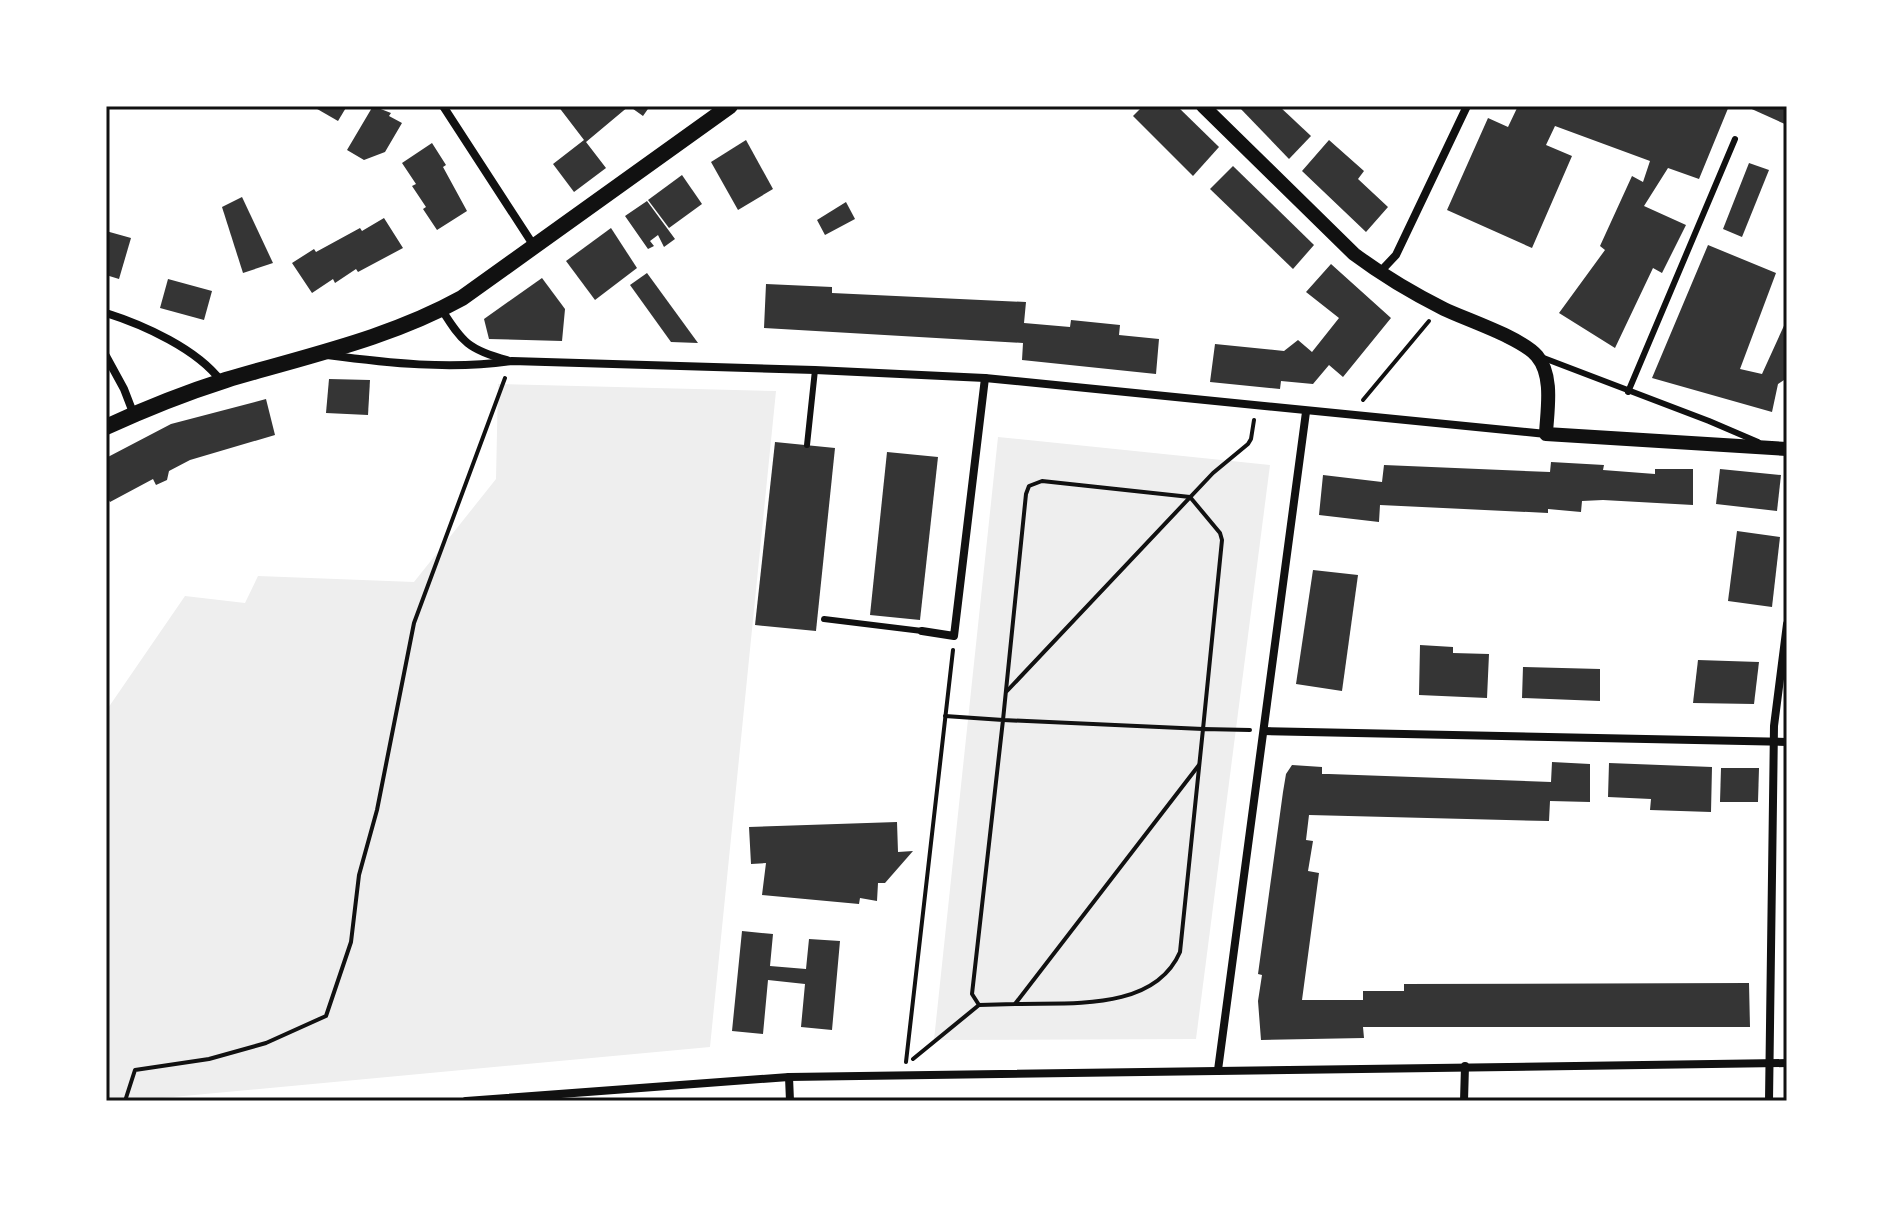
<svg xmlns="http://www.w3.org/2000/svg" width="1893" height="1207" viewBox="0 0 1893 1207" font-family="'Fira Sans',sans-serif">
<style>
.green{fill:#eee}
.building{fill:#353535}
.lines{fill:none;stroke-linecap:round;stroke-linejoin:round}
.path{stroke:#111;stroke-width:4}
.service{stroke:#111;stroke-width:6}
.minor{stroke:#111;stroke-width:8}
.tertiary{stroke:#111;stroke-width:14}
.secondary{stroke:#111;stroke-width:16}
.neatline{fill:none;stroke:#111;stroke-width:3}
</style>
<rect width="100%" height="100%" fill="#fff"/>
<g class="green">
<path d="M498 384 776 391 710 1047 130 1101H106V711L185 596 245 603 258 576 414 582 496 479Z"/>
<path d="M998 437 1270 465 1196 1039 934 1040Z"/>
</g>
<g class="building">
<path d="M312 106H347L338 121Z"/>
<path d="M373 106 391 113 389 116 402 123 385 152 364 160 347 150Z"/>
<path d="M558 106H650L643 116 629 106 586 142 606 168 574 192 553 164 584 140Z"/>
<path d="M1143 106H1177L1219 147 1193 176 1133 116Z"/>
<path d="M1238 106H1279L1311 136 1289 159Z"/>
<path d="M1518 106H1729L1699 179 1668 168 1644 206 1686 225 1662 273 1653 268 1615 348 1559 313 1605 250 1600 246 1632 176 1643 182 1650 161 1555 126 1546 145 1572 156 1532 248 1447 210 1488 118 1508 127Z"/>
<path d="M1745 106H1787V125Z"/>
<path d="M746 140 773 189 738 210 711 162Z"/>
<path d="M1329 140 1364 171 1358 179 1388 207 1366 232 1302 171Z"/>
<path d="M432 143 446 165 443 167 467 211 437 230 423 209 426 207 412 186 416 184 402 163Z"/>
<path d="M1749 163 1769 170 1742 237 1723 229Z"/>
<path d="M1233 166 1314 245 1293 269 1210 189Z"/>
<path d="M682 175 702 204 669 228 648 200Z"/>
<path d="M242 197 273 263 243 273 222 207Z"/>
<path d="M647 201 675 239 664 247 658 235 650 241 654 246 648 249 625 216Z"/>
<path d="M846 202 855 219 825 235 817 220Z"/>
<path d="M384 218 403 248 358 272 356 269 335 283 333 279 312 293 292 263 314 249 316 252 360 228 362 231Z"/>
<path d="M611 228 637 268 595 300 566 261Z"/>
<path d="M106 231 131 238 119 279 106 275Z"/>
<path d="M1708 245 1776 273 1740 369 1762 374 1787 319V378L1778 384 1772 412 1652 378Z"/>
<path d="M1331 264 1391 318 1343 377 1329 365 1313 384 1281 381 1280 389 1210 382 1215 344 1284 351 1298 340 1312 352 1339 318 1306 292Z"/>
<path d="M647 273 698 343 671 342 630 285Z"/>
<path d="M542 278 565 309 562 341 489 339 484 319Z"/>
<path d="M168 279 212 291 204 320 160 308Z"/>
<path d="M766 284 832 287V293L1026 302 1024 323 1070 327 1071 320 1120 325 1119 335 1159 339 1156 374 1022 360 1023 343 764 328Z"/>
<path d="M329 379 370 380 368 415 326 413Z"/>
<path d="M266 399 275 435 190 460 169 471 167 480 156 485 153 479 110 502 106 495V458L171 424Z"/>
<path d="M775 442 835 448 816 631 755 625Z"/>
<path d="M887 452 938 457 920 620 870 615Z"/>
<path d="M1551 462 1604 465 1603 470 1655 474V469H1693V505L1603 500 1582 501 1581 512 1548 509V513L1380 505 1379 522 1319 515 1323 475 1382 482 1384 465 1550 472Z"/>
<path d="M1720 469 1781 475 1777 511 1716 504Z"/>
<path d="M1737 531 1780 537 1772 607 1728 601Z"/>
<path d="M1313 570 1358 575 1342 691 1296 684Z"/>
<path d="M1420 645 1453 647V653L1489 654 1487 698 1419 695Z"/>
<path d="M1698 660 1759 662 1754 704 1693 703Z"/>
<path d="M1523 667 1600 669V701L1522 698Z"/>
<path d="M1552 762 1590 764V802L1550 801 1549 821 1309 815 1306 840 1313 841 1308 871 1319 873 1302 1000H1363V991H1404V984L1749 983 1750 1027H1363L1364 1038 1261 1040 1258 1001 1262 975 1258 974 1283 792 1286 774 1292 765 1322 767V774H1329L1551 782Z"/>
<path d="M1609 763 1712 767 1711 812 1650 810 1651 799 1608 797Z"/>
<path d="M1721 768H1759L1758 802H1720Z"/>
<path d="M897 822 898 852 913 851 885 883H878L877 901 860 898 859 904 762 895 766 863 751 864 749 827Z"/>
<path d="M742 931 773 934 770 966 806 969 809 939 840 941 832 1030 801 1027 805 984 768 980 763 1034 732 1031Z"/>
</g>
<g class="lines">
<g class="path">
<path d="M1363 400 1429 321"/>
<path d="M1042 481 1190 497 1220 533 1222 540 1203 729 1003 720 1026 494 1029 486Z"/>
<path d="M1007 691 1213 473 1248 444 1251 439 1254 420"/>
<path d="M945 716 1003 720 972 994 979 1005 1015 1004 1199 765"/>
<path d="M1015 1004C1069 1002 1154 1012 1180 952L1203 729 1250 730"/>
<path d="M913 1059 979 1005"/>
<path d="M906 1062 953 650"/>
<path d="M125 1101 135 1070 209 1059 266 1043 326 1016 351 942 359 875 377 810 414 623 505 378"/>
</g>
<g class="service">
<path d="M1541 357 1709 421 1758 442"/>
<path d="M1628 392 1735 139"/>
<path d="M807 445 815 370"/>
<path d="M824 619 922 631"/>
</g>
<g class="minor">
<path d="M443 106 534 246"/>
<path d="M1379 273 1396 255 1467 106"/>
<path d="M442 310C462 342 469 350 507 360"/>
<path d="M106 313C144 325 197 349 221 381"/>
<path d="M327 355C388 363 450 370 512 361L815 370 985 378 1546 434"/>
<path d="M106 356 124 389 134 415"/>
<path d="M922 631 954 636 985 378"/>
<path d="M1264 731 1787 742"/>
<path d="M1218 1070 1306 412"/>
<path d="M789 1077 790 1101"/>
<path d="M466 1101 789 1077 1787 1063"/>
<path d="M1464 1101 1465 1066"/>
<path d="M1769 1101 1774 726 1787 624"/>
</g>
<path class="tertiary" d="M1203 106 1354 254C1382 275 1412 293 1444 309 1467 320 1522 338 1537 356 1554 376 1547 411 1546 434L1787 449"/>
<path class="secondary" d="M106 427C145 409 185 393 226 380 306 356 388 339 462 298L730 106"/>
</g>
<rect width="1893" height="1207" fill="none" stroke="#ffffff" stroke-width="216"/>
<rect x="108" y="108" width="1677" height="991" class="neatline"/>
</svg>
